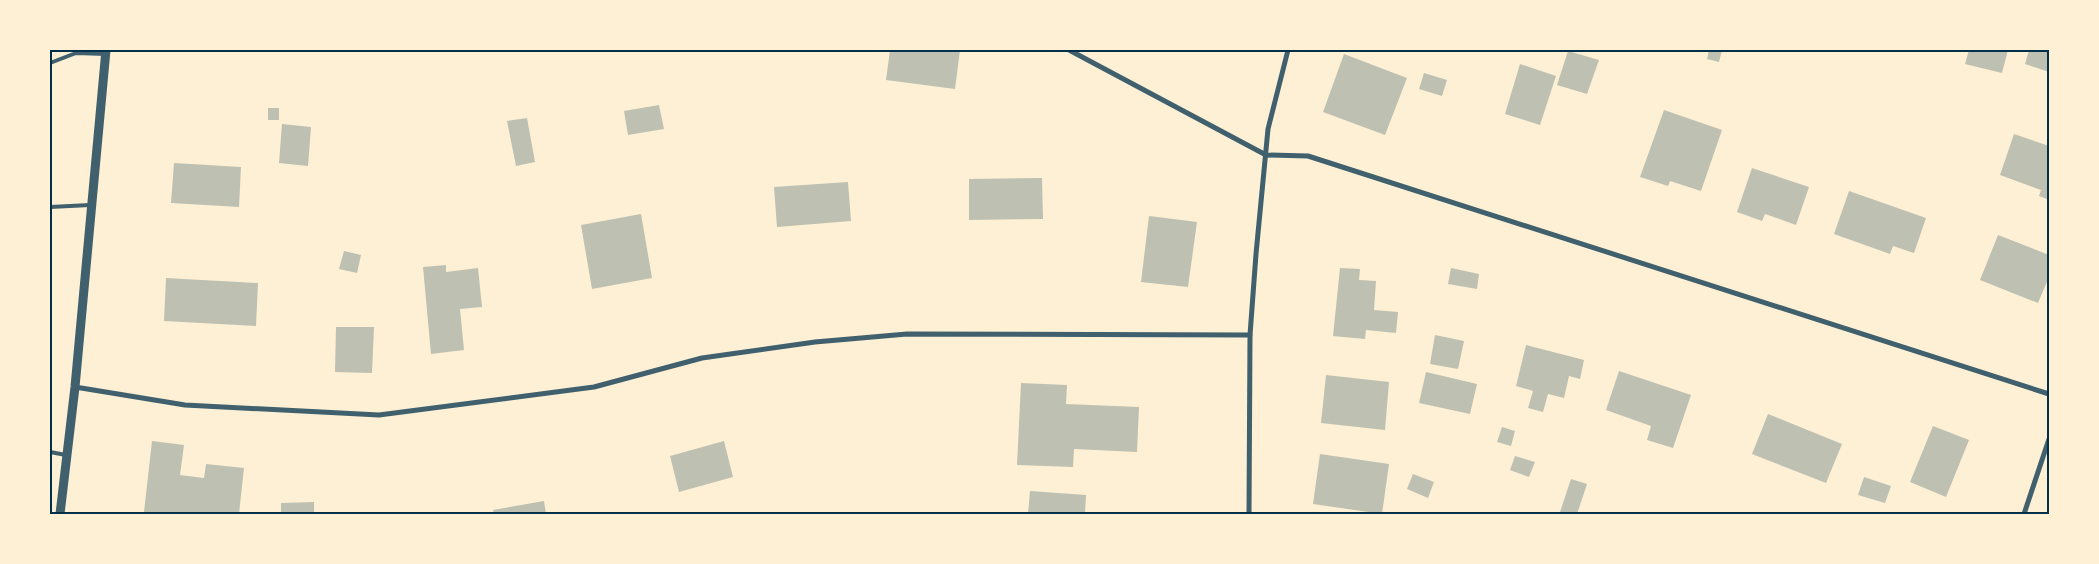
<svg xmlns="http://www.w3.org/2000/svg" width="2099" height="564" viewBox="0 0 2099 564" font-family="Mulish,sans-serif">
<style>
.building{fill:#bec0b2}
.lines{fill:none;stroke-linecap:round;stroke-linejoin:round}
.service{stroke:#3f606c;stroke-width:4}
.minor{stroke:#3f606c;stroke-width:5}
.tertiary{stroke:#3f606c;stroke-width:9}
.neatline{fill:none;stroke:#003049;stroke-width:2}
</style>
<rect width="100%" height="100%" fill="#fdf0d5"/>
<g class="building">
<path d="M890 50H960L955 89 886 80Z"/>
<path d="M1709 50H1722L1719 62 1707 59Z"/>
<path d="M1969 50H2008L2002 73 1965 64Z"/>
<path d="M2029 50H2049V72L2025 64Z"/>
<path d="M1568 51 1599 60 1587 94 1557 85Z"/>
<path d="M1344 54 1407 78 1385 135 1323 112Z"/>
<path d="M1520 64 1556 76 1540 125 1505 114Z"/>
<path d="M1424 73 1447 80 1442 96 1419 89Z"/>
<path d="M659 105 664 129 628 135 624 111Z"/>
<rect x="268" y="108" width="11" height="12"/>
<path d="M1664 110 1722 130 1701 191 1670 181 1668 186 1640 177Z"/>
<path d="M527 118 535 162 516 166 507 121Z"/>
<path d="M282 124 311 127 308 166 279 163Z"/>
<path d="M2014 134 2049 146V200L2039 196 2041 190 2000 175Z"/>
<path d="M174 163 241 167 239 207 171 203Z"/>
<path d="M1752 168 1809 187 1796 225 1765 214 1762 221 1737 212Z"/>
<path d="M1042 178 1043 219 969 220V179Z"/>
<path d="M848 182 851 221 777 227 774 187Z"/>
<path d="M1849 191 1926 218 1914 253 1893 246 1890 254 1834 234Z"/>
<path d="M641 214 652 278 592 289 581 225Z"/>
<path d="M1149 216 1197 222 1188 287 1141 282Z"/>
<path d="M1998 235 2049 255V277L2038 303 1980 280Z"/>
<path d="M344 251 361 255 357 273 339 269Z"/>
<path d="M446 265V272L478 268 482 307 460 309 464 350 431 354 423 267Z"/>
<path d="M1340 268 1360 269 1359 280 1376 281 1374 310 1398 312 1396 333 1366 330 1365 339 1333 336Z"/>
<path d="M1451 268 1479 274 1477 289 1448 284Z"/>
<path d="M166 278 258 283 256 326 164 321Z"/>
<path d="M336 327H374L372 373 335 372Z"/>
<path d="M1435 335 1464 341 1458 369 1430 364Z"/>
<path d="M1526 345 1584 360 1580 379 1569 376 1564 398 1548 394 1543 412 1528 408 1533 391 1516 386Z"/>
<path d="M1619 371 1691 395 1673 448 1647 440 1651 426 1606 410Z"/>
<path d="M1426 372 1477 384 1470 414 1419 403Z"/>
<path d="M1326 375 1389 382 1385 430 1321 423Z"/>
<path d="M1021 383 1067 385 1066 404 1139 407 1137 452 1074 449 1073 467 1017 465Z"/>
<path d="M1768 414 1842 444 1826 483 1752 454Z"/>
<path d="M1933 426 1969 440 1946 497 1910 482Z"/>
<path d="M1502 427 1515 431 1511 446 1497 442Z"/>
<path d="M152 441 184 445 180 475 204 478 206 464 244 468 239 514H164L144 512Z"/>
<path d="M724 441 733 477 679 492 670 456Z"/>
<path d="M1320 454 1389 464 1382 514 1313 504Z"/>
<path d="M1515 456 1535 462 1529 477 1510 470Z"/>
<path d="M1413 474 1434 482 1428 498 1407 489Z"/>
<path d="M1864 477 1891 486 1885 503 1858 495Z"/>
<path d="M1571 479 1587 484 1577 514 1560 512Z"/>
<path d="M1030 491 1086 495 1085 514H1028Z"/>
<path d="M544 501 546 514H494L493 510Z"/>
<path d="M314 502V514H281V503Z"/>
</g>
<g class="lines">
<g class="service">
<path d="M50 63 76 53 106 54"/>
<path d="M50 207 90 205"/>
<path d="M50 452 66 455"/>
</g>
<g class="minor">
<path d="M1069 50 1266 155 1308 156 2049 394"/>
<path d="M75 387 185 405 379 415 594 387 702 358 815 342 907 334 1250 335"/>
<path d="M1249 514 1250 335 1256 254 1268 129 1288 50"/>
<path d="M2024 514 2049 439"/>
</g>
<path class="tertiary" d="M60 514 75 387 106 50"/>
</g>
<rect width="2099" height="564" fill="none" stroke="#fdf0d5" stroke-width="102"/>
<rect x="51" y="51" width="1997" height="462" class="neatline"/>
</svg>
